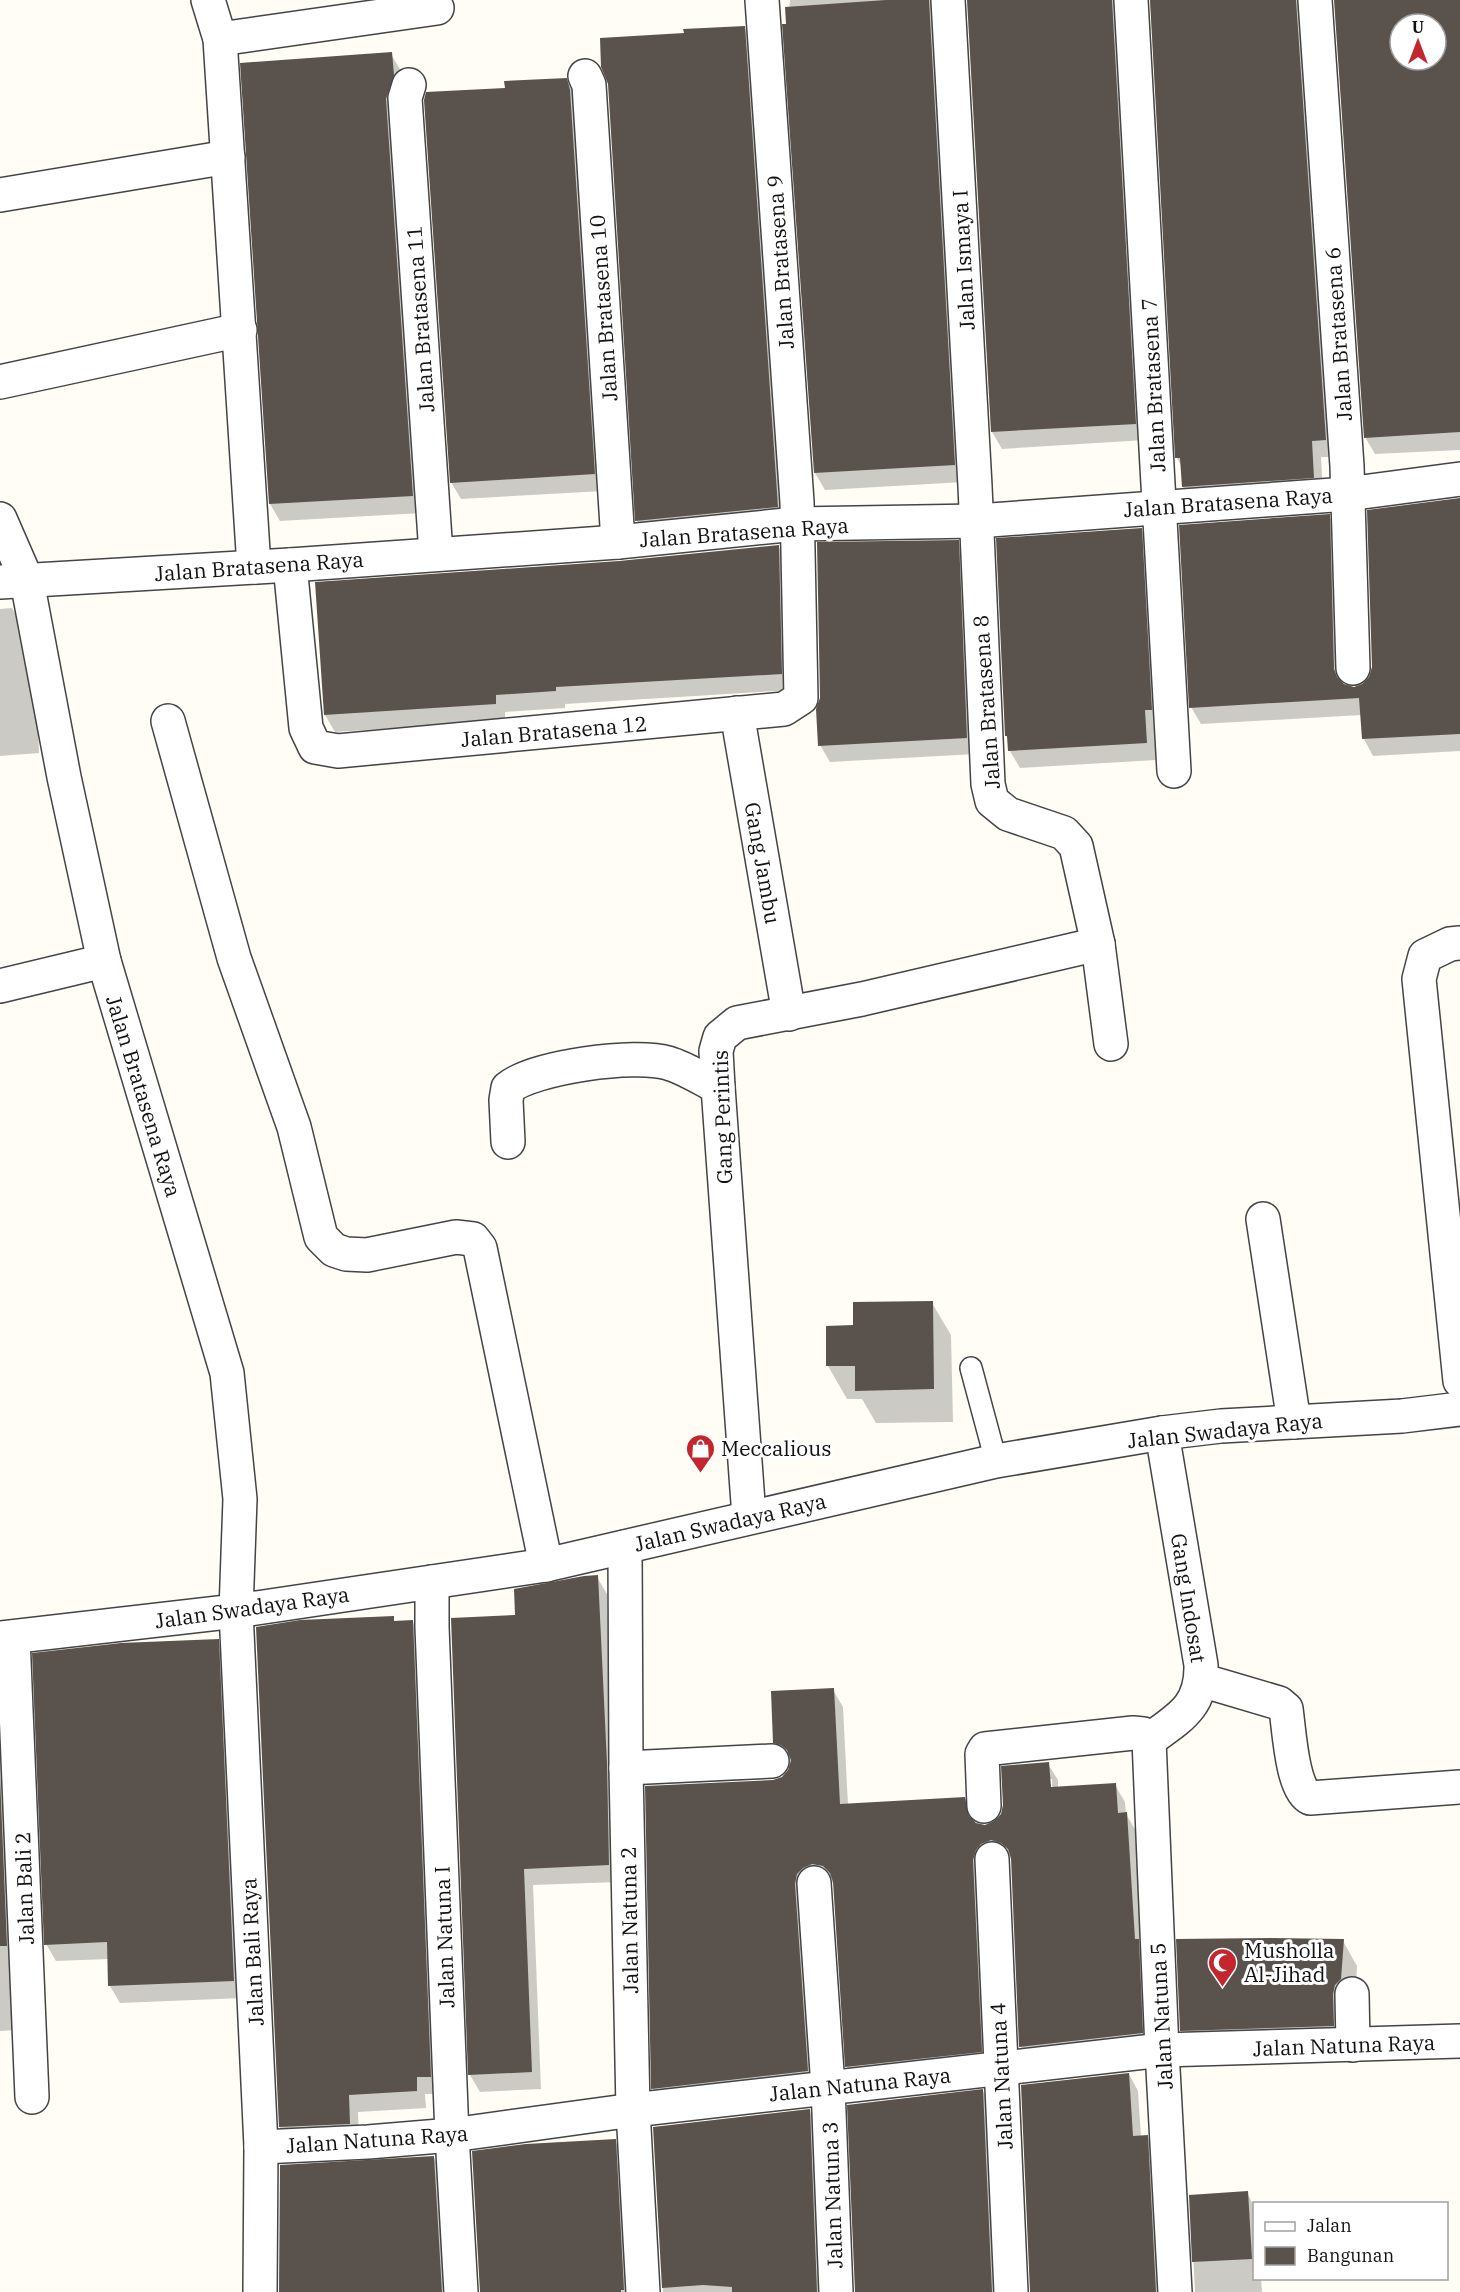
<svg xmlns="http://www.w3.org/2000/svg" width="1460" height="2292" viewBox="0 0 1460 2292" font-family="'IBM Plex Serif',serif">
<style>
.shadow{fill:#0003;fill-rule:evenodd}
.building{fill:#5a524d;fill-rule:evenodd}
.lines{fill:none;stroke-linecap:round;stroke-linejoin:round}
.lane-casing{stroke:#444;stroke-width:24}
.street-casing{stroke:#444;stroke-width:36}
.lane{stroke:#fff;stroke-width:21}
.street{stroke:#fff;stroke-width:33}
.labels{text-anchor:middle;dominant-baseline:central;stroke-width:6;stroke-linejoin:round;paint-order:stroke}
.street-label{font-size:21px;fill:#111;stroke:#fff}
.poi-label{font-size:21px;fill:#111;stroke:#fff;text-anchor:start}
</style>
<rect width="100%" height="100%" fill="#fffdf5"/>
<g class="shadow">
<path d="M790 0H951L964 482 825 490 815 473 784 25H788Z"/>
<path d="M966 0H1135L1145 440 1002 449 992 432 968 0Z"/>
<path d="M1150 0H1302L1335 457H1321L1323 494 1193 504 1183 487 1182 467 1177 458Z"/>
<path d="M1335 0H1460V450L1375 454 1365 437ZM1400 24H1436V60H1400Z"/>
<path d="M744 27 754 44 787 524 647 538 637 521 609 83 685 35Z"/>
<path d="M391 54 401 71 422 513 280 521 270 504Z"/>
<path d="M566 79 576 96 604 491 461 499 451 482 506 89Z"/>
<path d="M1460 499V751L1373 756 1364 739 1362 715 1201 724 1191 707 1329 516 1339 533 1343 686 1354 688 1363 686 1371 678Z"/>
<path d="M1141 529 1151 546 1161 726 1154 727 1156 760 1020 768 1010 751 1009 741 1006 735Z"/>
<path d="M958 542 968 559 976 754 830 762 820 745Z"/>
<path d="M778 546 788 563 791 690 565 704V708L505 712V721L335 732 325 715 619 562Z"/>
<path d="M12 608 22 626 37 705 39 753 0 756V609Z"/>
<path d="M932 1303 951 1335 953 1422 876 1423 862 1399H847L828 1366 854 1327Z"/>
<path d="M597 1577 607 1594 618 1882 533 1885 541 2089 480 2092 470 2075 517 1617Z"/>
<path d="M393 1617 395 1622 412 1621 422 1638 440 2094H425L426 2108 358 2112 359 2141 290 2144 280 2127 257 1628Z"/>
<path d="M218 1641 228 1658 243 1998 120 2003 110 1986 109 1959 56 1961 46 1944Z"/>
<path d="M0 1672 19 2030 0 2031Z"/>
<path d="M833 1690 843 1707 848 1805 964 1798 974 1816 975 1824 985 1826 995 1823 1048 1764 1058 1780V1788L1115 1785 1125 1802 1126 1814 1136 1831 1151 2050 1030 2064 1021 2047 1012 1859 1002 1857 991 2068 857 2083 847 2067 834 1883 822 1881 817 2088 663 2105 653 2089 773 1781 782 1778 790 1771 792 1761 785 1759 775 1742ZM1049 1779H1052L1053 1795Z"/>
<path d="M1343 1941 1357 1966 1355 2005 1348 2051 1196 2056 1181 2030Z"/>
<path d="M1129 2074 1138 2091 1141 2137 1147 2136 1157 2153 1164 2292H1031Z"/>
<path d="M983 2091 992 2108 1000 2292H856Z"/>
<path d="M809 2110 819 2127 825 2292H663L654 2128Z"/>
<path d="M615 2141 625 2158 632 2292H481Z"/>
<path d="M434 2158 443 2175 450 2292H279Z"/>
<path d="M1247 2193 1254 2206V2278H1261L1262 2292H1195L1190 2196Z"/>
</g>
<g class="building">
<path d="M886 0H929L955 465 814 473 782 24H786L785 7Z"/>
<path d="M967 0H1112L1136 424 991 432Z"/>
<path d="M1150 0H1296L1326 440 1312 441 1314 478 1182 487 1180 458H1175Z"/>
<path d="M1334 0H1460V432L1364 438ZM1400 24H1436V60H1400Z"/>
<path d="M745 26 778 507 635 521 608 84 601 67 600 38 684 33 683 29Z"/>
<path d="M392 52 394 75 386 99 413 496 269 504 240 63Z"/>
<path d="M567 78 570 90 595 474 450 483 424 100 426 92 505 88 504 81Z"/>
<path d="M1460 498V734L1362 739 1359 698 1189 708 1179 525 1330 514 1334 669 1337 677 1344 684 1354 687 1362 684 1369 677 1372 667 1367 510Z"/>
<path d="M1142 528 1152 710H1145L1147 743 1008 751 1007 736H1005L996 538Z"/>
<path d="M959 540 967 738 818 746 816 709 820 698 817 542Z"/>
<path d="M779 545 782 674 556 687V691L496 695V704L324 715 315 582 619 561Z"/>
<path d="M933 1301 934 1389 855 1391V1366H826V1326L853 1325V1302Z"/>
<path d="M598 1575 607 1763 609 1865 524 1869 532 2072 468 2075 451 1618 515 1615 514 1589 584 1576Z"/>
<path d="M394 1616V1621L413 1620 431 2077H417V2091L349 2095 350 2124 279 2127 256 1627 300 1620Z"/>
<path d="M219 1639 234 1981 108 1986 107 1942 44 1945 32 1653 121 1643Z"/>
<path d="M834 1688 840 1804 965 1797 969 1816 976 1823 985 1825 994 1821 1001 1814 1003 1805 1001 1766 1049 1762 1051 1787 1116 1783 1118 1813 1127 1812 1135 1939H1139L1143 2033 1019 2047 1011 1858 1008 1849 1001 1843 991 1840 981 1844 976 1850 973 1860 982 2052 845 2067 833 1882 830 1873 823 1866 812 1864 803 1868 797 1874 795 1884 808 2071 651 2089 645 1786 773 1780 782 1777 788 1770 791 1760 787 1750 781 1745 773 1743 771 1691Z"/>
<path d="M0 1777 7 1946H0Z"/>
<path d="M1270 1938 1344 1939 1341 1979 1335 1985 1333 1994 1334 2026 1180 2031 1176 1939Z"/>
<path d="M1129 2073 1133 2136 1148 2135 1156 2292H1030L1021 2085Z"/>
<path d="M983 2089 992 2292H855L847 2105Z"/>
<path d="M810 2109 817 2292H732V2287L703 2285 662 2288 653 2127Z"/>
<path d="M616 2139 624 2290H621V2292H480L472 2151 526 2144Z"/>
<path d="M434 2156 442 2292H279L280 2165Z"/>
<path d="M1248 2191 1252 2259 1192 2262 1189 2195Z"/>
</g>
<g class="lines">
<defs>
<path id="lane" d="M971 1368 996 1461"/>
<g id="street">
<path d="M208 0 220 39 254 567"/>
<path d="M948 0 975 486 988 784 992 801 1008 814 1064 833 1076 846 1098 944 1111 1044"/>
<path d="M1131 0 1174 771"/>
<path d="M1315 0 1347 466 1353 668"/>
<path d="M220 39 437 8"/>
<path d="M585 76 589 85 618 542"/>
<path d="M409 85 405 98 436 554"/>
<path d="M0 195 228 157"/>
<path d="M0 382 240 330"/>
<path d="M0 519 27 581 64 777 104 961 227 1373 240 1499 236 1611 261 2147 260 2292"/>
<path d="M290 565 306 728 315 747 338 751 784 709 801 698 797 502 762 0"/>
<path d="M0 582 290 565 618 542 796 524 977 521 1347 494 1460 479"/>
<path d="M737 713 789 1014"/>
<path d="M168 721 234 958 294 1127 321 1237 334 1250 346 1254 367 1255 456 1237 473 1239 480 1248 546 1565"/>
<path d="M1460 943 1450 944 1425 956 1419 979 1460 1381"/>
<path d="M0 986 104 961"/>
<path d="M508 1142 506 1100 508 1088C534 1067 635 1053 668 1063 685 1068 702 1079 718 1087"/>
<path d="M1263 1219 1294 1422"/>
<path d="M749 1517 718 1087 716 1051 720 1037 737 1023 862 999 1098 944"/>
<path d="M625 1547 626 1768 633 2110 643 2292"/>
<path d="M432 1582V1627L452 2135 461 2292"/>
<path d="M13 1637 32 2097"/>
<path d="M0 1638 236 1611 546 1565 996 1461 1162 1433 1221 1426 1402 1416 1460 1409"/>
<path d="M1201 1680 1279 1703 1286 1709C1289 1729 1292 1790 1310 1798L1460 1787"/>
<path d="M1149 1740 1162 2050 1175 2292"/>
<path d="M1149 1740C1179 1718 1202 1707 1201 1665L1162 1433"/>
<path d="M626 1768 772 1761"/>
<path d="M984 1806 982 1754 985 1749 1133 1733 1143 1734 1149 1740"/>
<path d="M992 1859 1011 2292"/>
<path d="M814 1883 828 2087 836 2292"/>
<path d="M1352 1994 1353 2045"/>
<path d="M261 2147 368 2142 452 2135 633 2110 1162 2050 1460 2041"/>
</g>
</defs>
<use href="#lane" class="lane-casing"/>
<use href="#street" class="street-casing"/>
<use href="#lane" class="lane"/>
<use href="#street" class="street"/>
</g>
<defs>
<symbol id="shop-pin" viewBox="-11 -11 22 30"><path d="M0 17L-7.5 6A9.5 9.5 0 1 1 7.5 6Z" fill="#c4262e" stroke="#fff"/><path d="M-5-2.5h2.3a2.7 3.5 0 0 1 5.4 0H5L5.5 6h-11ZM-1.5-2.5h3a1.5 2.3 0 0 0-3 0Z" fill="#fff"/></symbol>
<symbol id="mosque-pin" viewBox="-11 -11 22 30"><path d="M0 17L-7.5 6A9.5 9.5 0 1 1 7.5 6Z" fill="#c4262e" stroke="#fff"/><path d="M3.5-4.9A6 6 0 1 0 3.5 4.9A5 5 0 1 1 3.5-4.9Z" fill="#fff"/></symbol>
</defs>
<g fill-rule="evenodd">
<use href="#shop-pin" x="684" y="1432" width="33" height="45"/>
<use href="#mosque-pin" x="1206" y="1946" width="33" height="45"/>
</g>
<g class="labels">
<g class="street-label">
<text transform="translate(963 260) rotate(-93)">Jalan Ismaya I</text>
<text transform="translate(780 262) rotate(-94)">Jalan Bratasena 9</text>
<text transform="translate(603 308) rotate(-94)">Jalan Bratasena 10</text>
<text transform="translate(420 319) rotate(-94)">Jalan Bratasena 11</text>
<text transform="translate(1338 334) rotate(-94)">Jalan Bratasena 6</text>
<text transform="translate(1153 385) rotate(-93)">Jalan Bratasena 7</text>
<text transform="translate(1228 502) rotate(-4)">Jalan Bratasena Raya</text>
<text transform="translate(744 532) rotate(-4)">Jalan Bratasena Raya</text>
<text transform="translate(259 566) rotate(-4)">Jalan Bratasena Raya</text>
<text transform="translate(986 702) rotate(-94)">Jalan Bratasena 8</text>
<text transform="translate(554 731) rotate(-5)">Jalan Bratasena 12</text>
<text transform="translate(763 863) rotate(80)">Gang Jambu</text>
<text transform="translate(144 1096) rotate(73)">Jalan Bratasena Raya</text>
<text transform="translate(722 1117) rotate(-92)">Gang Perintis</text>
<text transform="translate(1225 1430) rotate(-6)">Jalan Swadaya Raya</text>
<text transform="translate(730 1522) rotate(-13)">Jalan Swadaya Raya</text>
<text transform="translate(1189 1598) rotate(81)">Gang Indosat</text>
<text transform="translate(252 1607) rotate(-8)">Jalan Swadaya Raya</text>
<text transform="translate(24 1888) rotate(-92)">Jalan Bali 2</text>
<text transform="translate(629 1920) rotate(-91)">Jalan Natuna 2</text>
<text transform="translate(444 1937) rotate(-92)">Jalan Natuna I</text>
<text transform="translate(252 1952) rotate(-93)">Jalan Bali Raya</text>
<text transform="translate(1161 2016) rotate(-93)">Jalan Natuna 5</text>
<text transform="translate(1344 2045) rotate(-2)">Jalan Natuna Raya</text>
<text transform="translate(1001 2076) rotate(-93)">Jalan Natuna 4</text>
<text transform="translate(860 2084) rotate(-6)">Jalan Natuna Raya</text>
<text transform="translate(377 2139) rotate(-4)">Jalan Natuna Raya</text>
<text transform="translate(832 2195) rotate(-92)">Jalan Natuna 3</text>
</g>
<g class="poi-label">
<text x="721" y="1448">Meccalious</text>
<text x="1244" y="1950">Musholla<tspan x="1244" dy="24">Al-Jihad</tspan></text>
</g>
</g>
<rect x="1253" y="2202" width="195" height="78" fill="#ffffff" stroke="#a0a0a0" stroke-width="1.5"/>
<rect x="1265" y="2222" width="30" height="9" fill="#ffffff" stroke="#a0a0a0" stroke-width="1.5"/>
<text x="1307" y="2232" font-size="18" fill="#111111">Jalan</text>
<rect x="1265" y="2247" width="30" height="18" fill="#5a524d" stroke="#a0a0a0" stroke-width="1.5"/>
<text x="1307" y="2262" font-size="18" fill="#111111">Bangunan</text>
<g transform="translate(1418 42)"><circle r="28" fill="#ffffff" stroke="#a0a0a0" stroke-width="1.5"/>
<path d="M0-4.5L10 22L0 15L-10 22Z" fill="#c4262e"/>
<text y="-9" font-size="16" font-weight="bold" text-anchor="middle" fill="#111111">U</text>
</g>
</svg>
